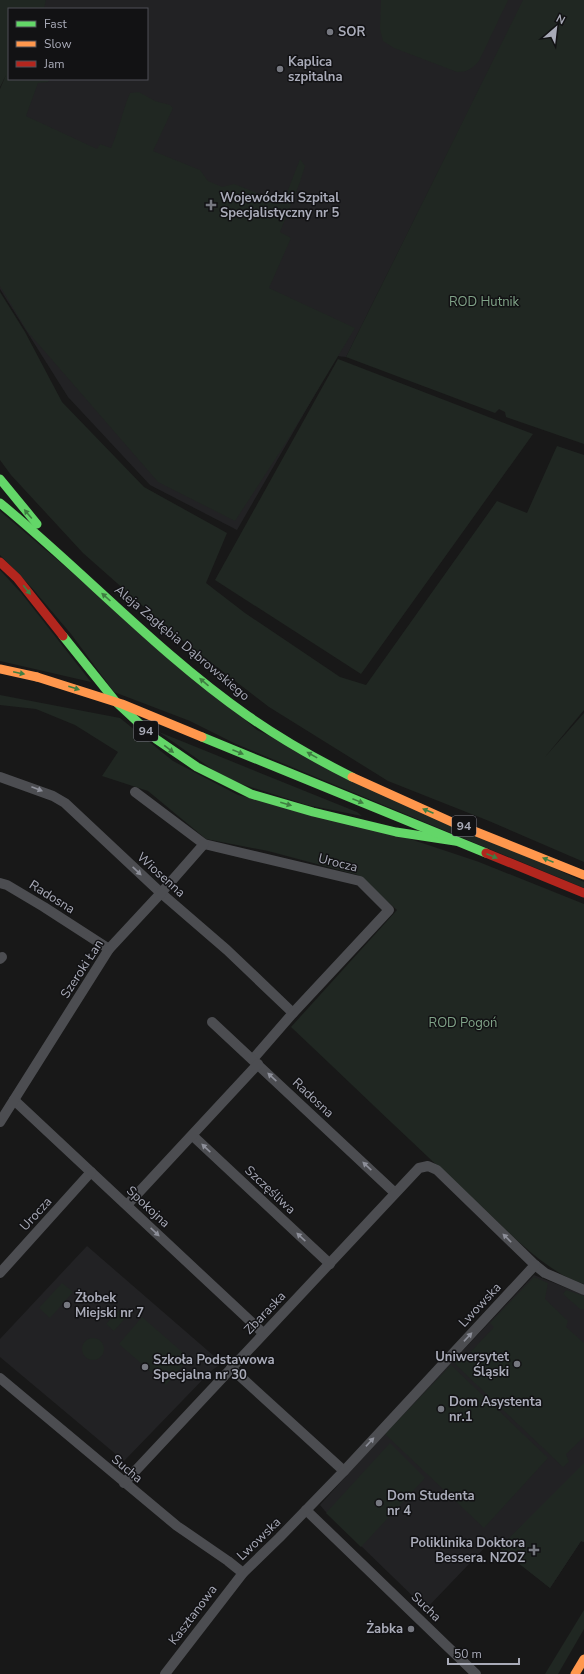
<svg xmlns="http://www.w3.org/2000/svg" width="584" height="1674" viewBox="0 0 584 1674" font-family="'Nunito Sans',sans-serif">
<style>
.built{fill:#222224}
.green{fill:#202722}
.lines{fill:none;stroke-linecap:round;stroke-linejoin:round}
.street{stroke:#4c4d51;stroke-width:10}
.fast{stroke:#63d668;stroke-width:9}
.slow{stroke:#ff974d;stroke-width:9}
.jam{stroke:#b3261e;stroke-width:9}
.slow-bridge{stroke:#ff974d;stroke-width:9}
.oneway{fill:#3f7e42}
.oneway2{fill:#8d8f99}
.poi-dot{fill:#767880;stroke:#121214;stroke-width:1.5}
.labels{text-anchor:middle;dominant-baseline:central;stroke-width:3;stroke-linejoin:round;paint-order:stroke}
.shield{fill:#121214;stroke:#7c7d87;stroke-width:1}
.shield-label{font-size:12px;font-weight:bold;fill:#a9abb8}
.poi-label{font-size:13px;font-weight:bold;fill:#a9abb8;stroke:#121214;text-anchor:start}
.park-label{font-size:13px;fill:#80a388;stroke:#121214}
.street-label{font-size:13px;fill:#a9abb8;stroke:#121214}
</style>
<rect width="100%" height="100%" fill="#181818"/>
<g class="built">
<path d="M46 0H524L346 357 337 356 237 530 150 485 68 397 0 289V90L9 79H147V9H41Z"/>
<path d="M87 1246 222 1363 211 1371 124 1461 0 1357V1339Z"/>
<path d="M534 1275 584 1295V1542L581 1541 550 1588 491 1541 426 1609 325 1511 320 1505 385 1433Z"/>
</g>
<g class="green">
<path d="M0 0H46L44 9H9V79H50L48 82 38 83 26 116 97 149 100 144 111 148C119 130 122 112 130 93L139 92 155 101 170 105 173 108 153 151 200 170 208 181 222 187 234 184 283 203 300 159 305 166 300 182 280 232 291 238 269 288 355 328 287 441 235 521 158 482 27 331 0 286V89L6 75 0 87Z"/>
<path d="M381 0H508L479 61C472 69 467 72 457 72L394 48 383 41 380 29Z"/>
<path d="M523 0H584V444L506 417 505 412 499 409 495 413 346 357Z"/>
<path d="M0 292 25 332 62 402 144 487 227 533 206 583 245 613 340 677 366 685 497 501 527 513 557 446 584 455V710L545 757 584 713V862L489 821 388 781 269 707 178 637 83 553 11 475 0 460Z"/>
<path d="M338 359 533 434 361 674 215 580Z"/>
<path d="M0 511 257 730 584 882V888L236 744 190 721 114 692 71 634 32 588 0 555Z"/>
<path d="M0 570 22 594 91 682 0 661Z"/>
<path d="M0 695 120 718 173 761 238 795 410 839 479 862 584 904V1284C546 1273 507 1230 479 1204 415 1146 354 1086 291 1027L397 910 358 875 268 851 206 839 148 791 102 776 118 752 75 725 36 709 0 705Z"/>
<path d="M159 732 357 812 362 816 307 805 226 779Z"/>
<path d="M534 1277 548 1283 545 1299 568 1321 566 1327 584 1343V1437L566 1454 569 1462 563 1467 453 1362 458 1357 462 1361 494 1327 490 1323Z"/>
<path d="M62 1283 73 1292 50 1318 39 1308Z"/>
<path d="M566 1290 584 1296V1309H580L563 1294Z"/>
<path d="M120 1309 128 1315 114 1331 106 1324Z"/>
<path d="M142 1317 189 1358 166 1385 119 1344Z"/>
<circle cx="93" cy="1349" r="11"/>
<path d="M451 1365 548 1458 484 1528 385 1434Z"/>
<path d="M390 1443 425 1478 361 1547 326 1513Z"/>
<path d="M584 1463V1542L581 1541 550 1588 499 1548Z"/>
<path d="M584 1610V1629L558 1674H545Z"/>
</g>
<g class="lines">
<g class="street">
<path d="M0 777 53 796 65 803 161 893 227 950 293 1013"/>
<path d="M135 792 204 844 360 881 389 910 293 1013 253 1059"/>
<path d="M0 883 7 885 44 907 109 949"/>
<path d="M0 959 2 957"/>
<path d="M212 1022 395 1193"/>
<path d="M14 1100 263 1333"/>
<path d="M0 1122 109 949 161 893 204 844"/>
<path d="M193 1136 330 1264"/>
<path d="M127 1205 258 1064"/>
<path d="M0 1273 91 1172"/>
<path d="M231 1368 344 1471"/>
<path d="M0 1378 177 1526 228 1561 243 1573"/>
<path d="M124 1483 419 1168 428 1166 437 1170 535 1265 545 1273 584 1290"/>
<path d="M306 1510 476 1674"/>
<path d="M165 1674 243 1573 279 1538 344 1471 535 1265"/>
</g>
<g class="fast">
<path d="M0 479 37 524"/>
<path d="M0 503C84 572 158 653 248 716 281 739 316 759 352 777"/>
<path d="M63 636 116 702 156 739 197 767 251 794 313 812 396 832 455 841"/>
<path d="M202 737 486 853"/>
</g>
<g class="slow">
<path d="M0 669 37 677"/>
<path d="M352 777 454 823 584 875"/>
<path d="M575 1674 584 1659"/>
</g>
<g class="jam">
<path d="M0 562 17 578 63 636"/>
<path d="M486 853 584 893"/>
</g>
<path class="slow-bridge" d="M37 677 122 704 202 737"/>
</g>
<defs><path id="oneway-solid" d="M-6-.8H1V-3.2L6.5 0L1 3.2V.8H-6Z"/></defs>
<g class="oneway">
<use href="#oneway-solid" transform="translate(28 514) rotate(-130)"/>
<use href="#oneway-solid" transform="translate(27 590) rotate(51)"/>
<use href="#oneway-solid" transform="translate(106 597) rotate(-138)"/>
<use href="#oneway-solid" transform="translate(19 673) rotate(12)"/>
<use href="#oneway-solid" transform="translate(204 682) rotate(-139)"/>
<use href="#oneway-solid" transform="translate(74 688) rotate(18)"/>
<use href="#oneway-solid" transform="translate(169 749) rotate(37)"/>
<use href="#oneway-solid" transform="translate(238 752) rotate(22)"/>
<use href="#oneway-solid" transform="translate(312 755) rotate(-151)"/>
<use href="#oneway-solid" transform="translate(358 801) rotate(22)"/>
<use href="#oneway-solid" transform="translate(286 804) rotate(16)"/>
<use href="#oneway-solid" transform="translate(428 811) rotate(-157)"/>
<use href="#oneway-solid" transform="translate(492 856) rotate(22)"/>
<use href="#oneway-solid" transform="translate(548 860) rotate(-158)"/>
</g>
<g class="oneway2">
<use href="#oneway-solid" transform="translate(37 789) rotate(21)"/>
<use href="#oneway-solid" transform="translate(137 871) rotate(43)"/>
<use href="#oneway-solid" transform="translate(272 1077) rotate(-137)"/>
<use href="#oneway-solid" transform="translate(206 1148) rotate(-137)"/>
<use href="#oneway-solid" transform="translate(367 1166) rotate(-137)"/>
<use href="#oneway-solid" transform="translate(155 1232) rotate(43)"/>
<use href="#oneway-solid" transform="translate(301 1237) rotate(-137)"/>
<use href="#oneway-solid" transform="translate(507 1238) rotate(-135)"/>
<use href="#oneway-solid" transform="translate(468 1337) rotate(-47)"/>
<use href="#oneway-solid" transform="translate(370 1442) rotate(-47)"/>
</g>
<g class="poi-dot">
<circle cx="330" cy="32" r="4"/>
<circle cx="280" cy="69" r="4"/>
<path d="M209 199h4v4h4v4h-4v4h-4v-4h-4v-4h4z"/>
<circle cx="67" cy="1305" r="4"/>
<circle cx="517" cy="1364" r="4"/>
<circle cx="145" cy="1367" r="4"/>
<circle cx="441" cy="1409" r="4"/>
<circle cx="379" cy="1503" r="4"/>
<path d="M532 1544h4v4h4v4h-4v4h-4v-4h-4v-4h4z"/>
<circle cx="411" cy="1629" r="4"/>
</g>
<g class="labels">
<g class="shield">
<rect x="134" y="721" width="24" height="20" rx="3"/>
<rect x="452" y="816" width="24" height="20" rx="3"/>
</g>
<g class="shield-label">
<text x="146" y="731">94</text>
<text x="464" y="826">94</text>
</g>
<g class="poi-label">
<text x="338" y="32">SOR</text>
<text x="288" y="62">Kaplica<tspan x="288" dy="15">szpitalna</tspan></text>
<text x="220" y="198">Wojewódzki Szpital<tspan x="220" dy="15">Specjalistyczny nr 5</tspan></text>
<text x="75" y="1298">Żłobek<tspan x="75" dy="15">Miejski nr 7</tspan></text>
<text x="509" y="1357" text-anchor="end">Uniwersytet<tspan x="509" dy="15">Śląski</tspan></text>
<text x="153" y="1360">Szkoła Podstawowa<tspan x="153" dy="15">Specjalna nr 30</tspan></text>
<text x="449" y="1402">Dom Asystenta<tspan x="449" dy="15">nr.1</tspan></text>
<text x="387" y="1496">Dom Studenta<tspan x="387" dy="15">nr 4</tspan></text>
<text x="525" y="1543" text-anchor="end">Poliklinika Doktora<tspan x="525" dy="15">Bessera. NZOZ</tspan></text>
<text x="403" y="1629" text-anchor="end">Żabka</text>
</g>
<g class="park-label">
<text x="484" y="302">ROD Hutnik</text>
<text x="463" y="1023">ROD Pogoń</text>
</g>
<g class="street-label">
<text transform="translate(182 643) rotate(40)">Aleja Zagłębia Dąbrowskiego</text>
<text transform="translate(338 863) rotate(14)">Urocza</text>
<text transform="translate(161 875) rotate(42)">Wiosenna</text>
<text transform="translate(52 897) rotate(32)">Radosna</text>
<text transform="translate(82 969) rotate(-57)">Szeroki Łan</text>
<text transform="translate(313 1098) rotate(43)">Radosna</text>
<text transform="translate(270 1190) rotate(43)">Szczęśliwa</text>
<text transform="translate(148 1207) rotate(43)">Spokojna</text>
<text transform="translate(36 1214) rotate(-48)">Urocza</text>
<text transform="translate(480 1305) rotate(-47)">Lwowska</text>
<text transform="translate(265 1313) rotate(-46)">Zbaraska</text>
<text transform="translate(127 1469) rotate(40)">Sucha</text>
<text transform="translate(259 1539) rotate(-44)">Lwowska</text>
<text transform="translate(426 1607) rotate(44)">Sucha</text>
<text transform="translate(193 1615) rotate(-53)">Kasztanowa</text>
</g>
</g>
<rect x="8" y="8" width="140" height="72" fill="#121214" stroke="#4e4f56"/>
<rect x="16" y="21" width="20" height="6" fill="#63d668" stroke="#4e4f56"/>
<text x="44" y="28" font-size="12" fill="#a9abb8">Fast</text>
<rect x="16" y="41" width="20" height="6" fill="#ff974d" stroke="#4e4f56"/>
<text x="44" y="48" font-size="12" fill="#a9abb8">Slow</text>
<rect x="16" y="61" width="20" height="6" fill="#b3261e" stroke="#4e4f56"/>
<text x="44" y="68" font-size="12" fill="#a9abb8">Jam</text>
<g transform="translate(556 28) rotate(28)" stroke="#121214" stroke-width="3" paint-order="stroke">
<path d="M0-3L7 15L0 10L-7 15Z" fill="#a9abb8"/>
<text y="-6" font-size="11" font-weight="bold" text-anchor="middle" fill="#a9abb8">N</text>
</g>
<path d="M448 1658v6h71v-6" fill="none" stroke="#a9abb8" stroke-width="2"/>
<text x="454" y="1658" font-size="12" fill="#a9abb8" stroke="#121214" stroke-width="3" paint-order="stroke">50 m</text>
</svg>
